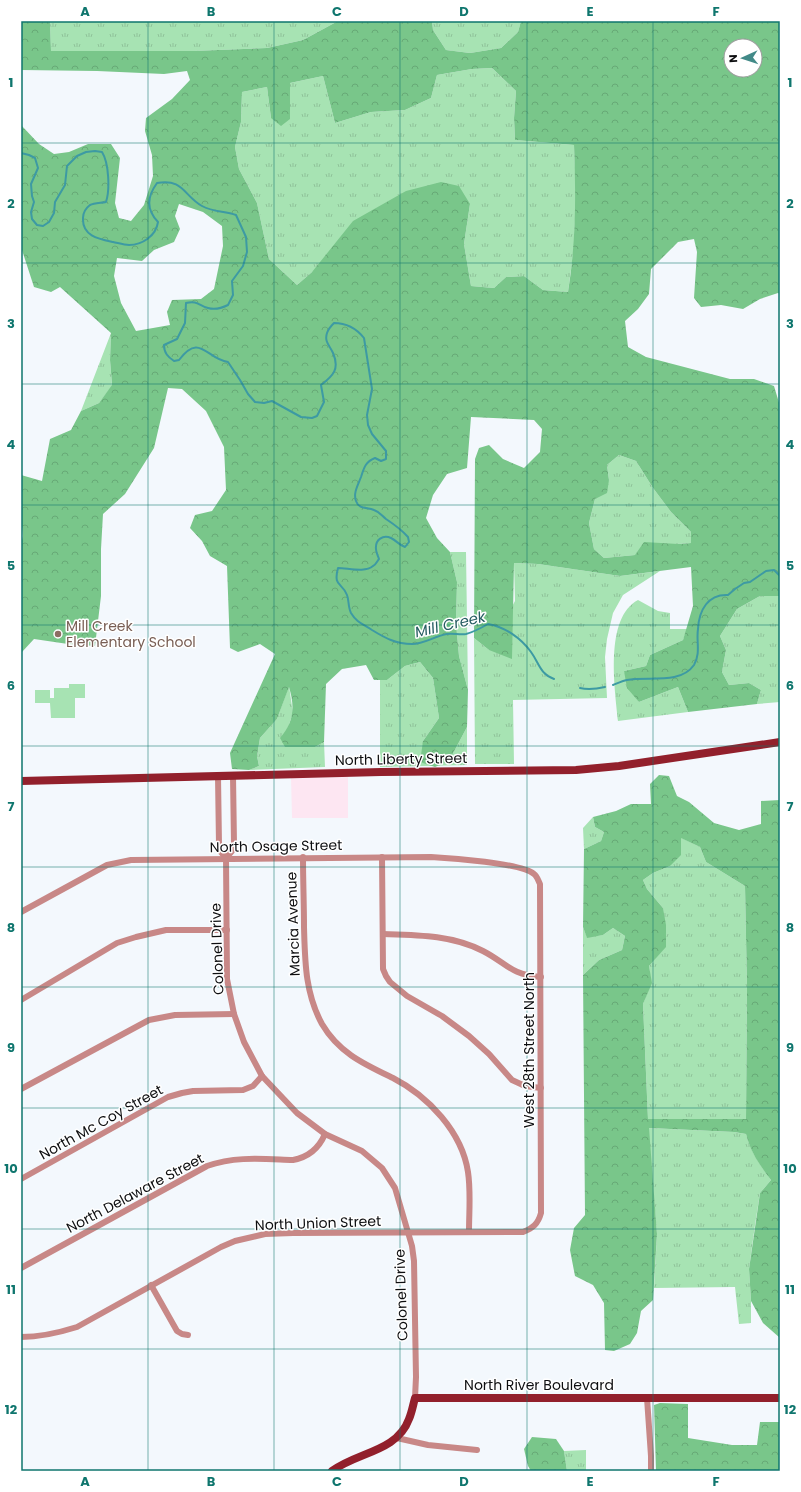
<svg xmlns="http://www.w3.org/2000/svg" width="801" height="1492" viewBox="0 0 801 1492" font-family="Poppins,sans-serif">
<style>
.commercial{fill:#fde6f2}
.grass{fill:url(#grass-tufts)}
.forest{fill:url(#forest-crowns);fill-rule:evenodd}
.park{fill:#a7e3b3}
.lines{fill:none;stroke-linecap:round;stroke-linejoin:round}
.stream{stroke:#3d9aa3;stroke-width:2}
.minor{stroke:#c88887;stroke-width:6}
.major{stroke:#92202c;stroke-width:8}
.grid{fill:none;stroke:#0f766e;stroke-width:1;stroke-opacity:0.55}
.education-dot{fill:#8d6e63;stroke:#fff;stroke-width:1.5}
.labels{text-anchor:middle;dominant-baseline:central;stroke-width:3;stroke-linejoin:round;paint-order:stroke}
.education-label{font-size:14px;fill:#785e54;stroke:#fff;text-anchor:start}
.street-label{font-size:14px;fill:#0d0e10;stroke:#fff}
.water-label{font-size:15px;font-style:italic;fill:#265d62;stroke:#fff}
.neatline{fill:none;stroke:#0f766e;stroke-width:1.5}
.grid-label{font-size:13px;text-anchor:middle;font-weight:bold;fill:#0f766e}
</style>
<defs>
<pattern id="grass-tufts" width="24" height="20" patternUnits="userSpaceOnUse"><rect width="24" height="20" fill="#a7e3b3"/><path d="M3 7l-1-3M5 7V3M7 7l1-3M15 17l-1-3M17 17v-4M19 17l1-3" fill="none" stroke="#8fc299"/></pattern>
<pattern id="forest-crowns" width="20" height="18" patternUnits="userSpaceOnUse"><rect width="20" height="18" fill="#79c68a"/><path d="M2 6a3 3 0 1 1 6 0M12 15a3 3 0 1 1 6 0" fill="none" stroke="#67a976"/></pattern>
</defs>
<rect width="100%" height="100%" fill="#f3f8fd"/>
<path class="commercial" d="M348 777V818H292L291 778Z"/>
<g class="grass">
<path d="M50 21H338L303 40 267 48 193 51H51Z"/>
<path d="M432 21H521L518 32 501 48 470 53 446 50 433 30Z"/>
<path d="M492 68 516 91 514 118 515 140 574 145 576 191 574 247 568 292 543 290 524 276 506 277 494 288 471 286 464 244 470 204 312 272 297 285 269 259 257 203 239 169 235 147 241 122 242 92 267 87 271 118H290V83L323 76 335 123 371 112 405 110 431 98 437 75 472 69Z"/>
<path d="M111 333 110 360 112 386 99 403 81 411Z"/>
<path d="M619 455 636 461 653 488 671 512 691 532V543L678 544 635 555 604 558 594 549 589 523 595 499 609 480 607 465Z"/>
<path d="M450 552H466L468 690 459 656 456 623 457 582Z"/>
<path d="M514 563 538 564 620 576 660 571 623 595 613 613 607 639 605 657 607 698 513 700 514 764H475L474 638 489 650 515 601Z"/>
<path d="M760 596H780V702L757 704 761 690 749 683 729 685 722 672 726 650 720 636 737 609Z"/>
<path d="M638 600 658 611 670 613V629H687L683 640 650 655 646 666 624 671 639 702 678 687 688 712 618 721C615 689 604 618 638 600Z"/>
<path d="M420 662 433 678 439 718 423 741 449 761 467 727V765L380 767V680H387L405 666Z"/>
<path d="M289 686 293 713 287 730 315 747 324 742 325 767 249 770 259 766 257 756 260 738 277 719Z"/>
<path d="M593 817 595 827 604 832 601 841 584 849 583 828Z"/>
<path d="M680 837 700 847 706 862 745 886 747 987 746 1119H648L643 1004 651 983 649 966 665 947 663 908 647 889 643 880 653 873 670 866Z"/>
<path d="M583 927 587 937 603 935 613 928 625 936 622 950 599 960 583 975Z"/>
<path d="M648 1128 734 1132 746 1134C751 1152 760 1165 771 1180L760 1193 755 1225 749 1269 751 1301V1323L739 1324 735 1287 654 1288 657 1234Z"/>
<path d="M586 1450V1471H567L564 1451Z"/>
</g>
<g class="forest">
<path d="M21 21H50L51 51H193L267 48 303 40 338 21H432L433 30 446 50 470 53 501 48 518 32 521 21H780V294L778 293 760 299 743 309 721 305 701 307 694 298 697 252 694 239 678 242 651 269 649 294 638 309 625 321 628 347 646 357 730 379H754L774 386 780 406V596H760L737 609 720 636 726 650 722 672 729 685 749 683 761 690 757 704 688 712 678 687 639 702 627 688 624 671 646 666 650 655 683 640 693 606 691 567 620 576 538 564 514 563 512 659 489 650 474 638 475 459 479 448 489 445 503 459 524 468 540 452 542 429 534 420 471 417 467 468 447 474 433 495 426 518 437 538 450 552 457 582 456 623 459 656 468 690 467 727 449 761 435 767 420 762 423 741 439 718 433 678 420 662 405 666 387 680H374L366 665 342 669 326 684 324 742 315 747H285L280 738C294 722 295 707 289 687L277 719 260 738 257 756 259 766 249 770 232 769 230 753 275 654 260 644 238 652 230 648 227 566 210 556 202 541 190 528 195 515 212 511 226 490 224 447 206 411 182 389 168 388 154 448 125 494 103 514 101 549V596L95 646 68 644 34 639 22 652 21 657V545L23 536 21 514V475L42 481 50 439 71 430 81 411 99 403 112 385 110 360 111 333 60 287 51 292 34 287 21 247V125L39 144 54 154 69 152 88 144H111L120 158 115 203 119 218 131 221 144 205 153 176 152 155 145 131 146 118 172 99 190 80 187 71 164 74 97 71 21 70ZM731 46H755V70H731ZM492 68 516 91 514 118 515 140 574 145C576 194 576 243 568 292L543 290 524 276 506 277 494 288 471 286 464 244 470 204 459 186 441 182 406 191 353 221 312 272 297 285 269 259 257 203 239 169 235 147 241 122 242 92 267 87 271 118 281 126 290 119V83L323 76 335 123 371 112 405 110 431 98 437 75 472 69ZM179 204 203 212 222 226 223 246 214 289 201 299 172 300 167 312 170 325 136 331 121 303 114 276 117 258 142 261 154 250 174 242 180 229 175 216ZM619 455 636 461 653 488 671 512 691 532V543L678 544 644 542 635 555 604 558 594 549 589 523 595 499 607 493 609 480 607 465Z"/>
<path d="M659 775 669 776 677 796 689 802 714 823 739 830 761 824V801L780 800V1338L763 1323 751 1301 749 1269 760 1193 771 1180C759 1164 751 1153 746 1134L734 1132 649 1128 657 1234 653 1300 641 1311 637 1333 630 1344 614 1351 605 1350 604 1303 593 1285 575 1276 570 1250 574 1228 585 1215 583 975 599 960 622 950 625 936 613 928 603 935 587 938 583 927 584 849 601 841 604 832 595 827 593 817 616 811 631 804H651L650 784ZM681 838 700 847 706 862 745 886 747 987 746 1119H648L643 1004 652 983 649 966 666 947V925L663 908 647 889 643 880 653 873 670 866 681 855Z"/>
<path d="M660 1403 688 1404V1438L732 1445H757L760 1422H780V1471H656L654 1405Z"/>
<path d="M532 1437 556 1439 564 1451 567 1471H531L528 1466 524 1449Z"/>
</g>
<path class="park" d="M69 684H85V698H75V718H51L50 703H35V690H50V698H54V688H69Z"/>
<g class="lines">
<g class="stream">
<path d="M21 153 29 155 35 158 38 168 31 184 32 196 34 202 31 212 32 219 37 225 43 226 49 222 54 213 55 202 65 185 67 166 77 156 86 152 95 151 102 152C109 163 110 190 106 202 101 203 94 203 90 205 86 208 83 213 83 218 82 236 99 239 113 242 118 243 124 245 129 245 142 245 156 236 158 222 146 209 147 197 157 183 183 178 184 196 202 206 213 212 224 211 236 215L246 237 247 252 243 266 232 281 233 295 228 305C222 308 215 310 208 308 199 306 198 300 186 303L185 323 177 339 164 345C164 353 168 357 174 361L179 360C200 332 206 359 228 362L240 380 248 394 255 402 264 403 272 401 301 417 312 418 317 416 324 402 321 385C333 376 340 369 333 353 330 346 324 342 327 333 328 330 331 326 334 323 346 323 356 328 364 338L372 389 367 415 368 425 372 434 386 451V459L381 461 375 458C365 462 364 468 361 477 358 485 353 493 356 501 359 510 367 507 374 510 380 512 382 516 386 519 395 525 401 529 408 537L409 542 405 547C399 545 397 541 391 538 383 534 375 540 376 549 376 552 378 556 379 559 377 561 376 565 373 566 365 573 348 568 338 568 333 587 342 582 347 595 349 600 348 607 351 613 357 623 363 624 372 630 385 638 396 644 412 644 424 644 435 636 447 634 453 633 460 635 466 634 474 632 481 628 488 624 505 627 521 638 531 652 539 663 540 674 554 679"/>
<path d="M613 685C618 683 622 681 627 680 648 676 680 685 694 665 701 653 696 641 698 629 699 610 708 594 728 595L735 589 744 583 750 582 766 571 774 570 780 576"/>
<path d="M580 688C589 690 596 689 605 687"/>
</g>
<g class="minor">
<path d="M218 776 219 845 221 852 226 858"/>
<path d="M233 776 234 844 232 851 226 858 227 979 234 1014 244 1042 262 1076 297 1113 325 1134 362 1151 382 1168 395 1188 412 1246 414 1261 416 1377 415 1398"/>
<path d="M303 857C303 881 304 904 304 927 305 961 305 993 322 1024 339 1053 364 1064 393 1078 428 1096 462 1132 468 1172 471 1192 469 1212 469 1232"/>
<path d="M382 857 383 969 386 976 390 982 407 996 442 1016 469 1036 489 1054 512 1080 525 1086 541 1088"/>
<path d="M21 912 107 865 131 860 431 857C450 858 521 863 534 874 537 876 538 880 540 884L541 1213C538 1224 533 1228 523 1232L293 1233 265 1234 235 1241 221 1247 77 1327C58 1333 41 1337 21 1337"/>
<path d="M383 934C417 935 452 935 483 951 508 964 509 974 541 977"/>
<path d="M21 1000 117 943 136 937 166 930H227"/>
<path d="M21 1089 149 1020 175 1015 234 1014"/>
<path d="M21 1179 168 1097 182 1093 193 1091 243 1090 253 1086 262 1076"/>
<path d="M21 1268 207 1166C236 1156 262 1159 293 1160 309 1157 319 1148 325 1134"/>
<path d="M151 1285 177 1331 182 1334 188 1335"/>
<path d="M647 1398 651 1456V1471"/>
<path d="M397 1438 428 1445 477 1450"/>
</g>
<g class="major">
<path d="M21 781 381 772 576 770 619 766 780 742"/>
<path d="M332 1471C357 1452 397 1452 409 1419 412 1412 413 1405 415 1398H780"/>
</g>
</g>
<path class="grid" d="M148 21V1471M274 21V1471M400 21V1471M527 21V1471M653 21V1471M21 143H780M21 263H780M21 384H780M21 505H780M21 625H780M21 746H780M21 867H780M21 987H780M21 1108H780M21 1229H780M21 1349H780"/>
<circle class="education-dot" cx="58" cy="634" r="4"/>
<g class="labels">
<g class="education-label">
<text x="66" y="626">Mill Creek<tspan x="66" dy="16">Elementary School</tspan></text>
</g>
<g class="street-label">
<text transform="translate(401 759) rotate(-1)">North Liberty Street</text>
<text transform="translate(276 846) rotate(-1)">North Osage Street</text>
<text transform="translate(293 924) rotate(-92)">Marcia Avenue</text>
<text transform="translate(217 949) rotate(-92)">Colonel Drive</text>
<text transform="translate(529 1050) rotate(-90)">West 28th Street North</text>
<text transform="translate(101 1122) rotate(-29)">North Mc Coy Street</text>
<text transform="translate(135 1193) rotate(-28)">North Delaware Street</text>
<text transform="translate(318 1223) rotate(-2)">North Union Street</text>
<text transform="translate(401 1295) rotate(-92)">Colonel Drive</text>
<text x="539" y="1385">North River Boulevard</text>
</g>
<g class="water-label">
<text transform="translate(450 624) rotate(-13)">Mill Creek</text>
</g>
</g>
<rect width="801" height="1492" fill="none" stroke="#ffffff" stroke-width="44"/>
<g transform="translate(743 58) rotate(267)"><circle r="19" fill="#ffffff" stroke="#9e9f9f"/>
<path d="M0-3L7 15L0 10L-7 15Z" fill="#428a88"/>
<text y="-6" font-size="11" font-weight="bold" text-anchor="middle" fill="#0d0e10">N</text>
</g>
<rect x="22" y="22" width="757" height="1448" class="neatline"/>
<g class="grid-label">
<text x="85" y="16">A</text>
<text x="211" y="16">B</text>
<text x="337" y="16">C</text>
<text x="464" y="16">D</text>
<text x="590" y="16">E</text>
<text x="716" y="16">F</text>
<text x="11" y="87">1</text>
<text x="790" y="87">1</text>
<text x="11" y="208">2</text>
<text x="790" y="208">2</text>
<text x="11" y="328">3</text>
<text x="790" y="328">3</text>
<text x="11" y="449">4</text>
<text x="790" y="449">4</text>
<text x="11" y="570">5</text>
<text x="790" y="570">5</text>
<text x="11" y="690">6</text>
<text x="790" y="690">6</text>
<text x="11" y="811">7</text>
<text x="790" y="811">7</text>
<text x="11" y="932">8</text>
<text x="790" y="932">8</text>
<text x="11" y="1052">9</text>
<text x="790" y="1052">9</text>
<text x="11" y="1173">10</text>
<text x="790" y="1173">10</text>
<text x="11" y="1294">11</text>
<text x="790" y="1294">11</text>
<text x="11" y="1414">12</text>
<text x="790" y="1414">12</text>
<text x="85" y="1486">A</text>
<text x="211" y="1486">B</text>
<text x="337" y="1486">C</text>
<text x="464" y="1486">D</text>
<text x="590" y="1486">E</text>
<text x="716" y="1486">F</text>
</g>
</svg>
